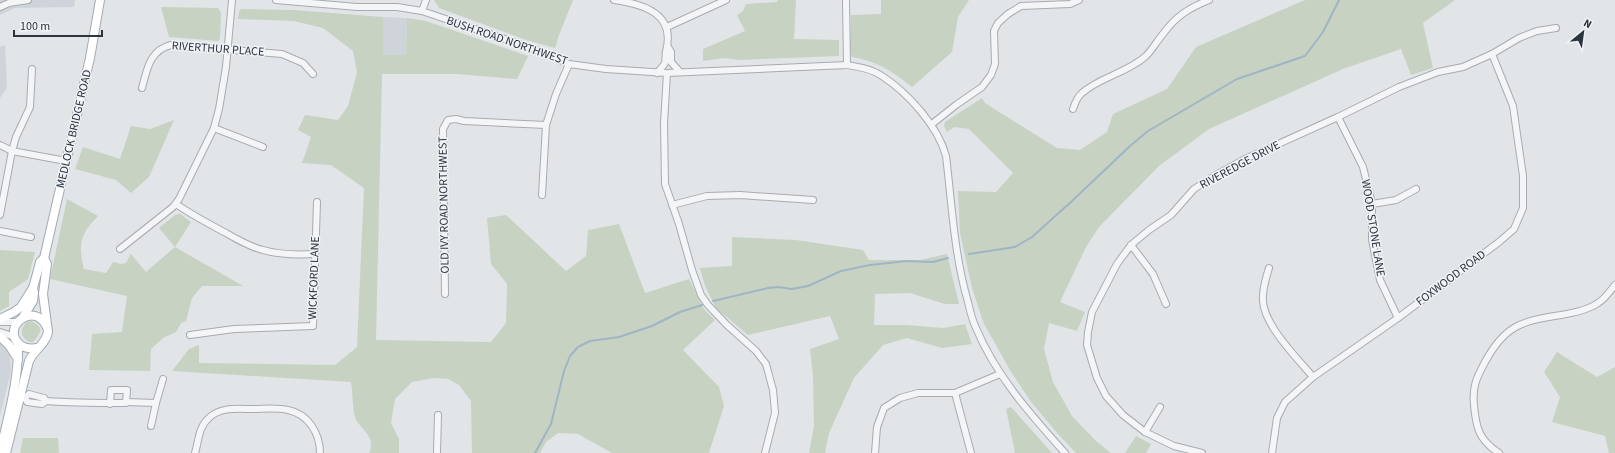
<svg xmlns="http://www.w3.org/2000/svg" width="1615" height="453" viewBox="0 0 1615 453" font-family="'Source Sans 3',sans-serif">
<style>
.built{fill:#cfd4da}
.green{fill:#c8d2c3}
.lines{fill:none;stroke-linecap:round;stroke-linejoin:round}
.stream{stroke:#9fb5c5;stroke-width:2}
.minor-casing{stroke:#a7acb2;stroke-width:8}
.major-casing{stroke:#a1aab3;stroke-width:10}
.minor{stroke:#f3f5f7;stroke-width:6}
.major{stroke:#fff;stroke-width:8}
.labels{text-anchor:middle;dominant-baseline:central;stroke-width:3;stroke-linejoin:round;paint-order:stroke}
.street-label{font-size:12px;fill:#2b343f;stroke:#f0f3f6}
</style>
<rect width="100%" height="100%" fill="#e1e5e8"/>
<g class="built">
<path d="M0 0H75L74 7 15 8 0 15Z"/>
<path d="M383 17 407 18 406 55H383Z"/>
<path d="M5 45 7 88 0 98V47Z"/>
<path d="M0 342 10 354 11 372 0 416Z"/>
</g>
<g class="green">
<path d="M434 0H573L559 35 555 48 526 40 439 8Z"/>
<path d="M778 0H796L794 39 839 40V56L739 60 725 58 703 61V49L745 31 737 15 743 11 746 4 777 2Z"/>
<path d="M881 0H969L958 17 952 52 912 87C892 71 877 61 852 57L850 53 851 15 881 14Z"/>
<path d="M1305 0H1455L1423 23 1433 68 1411 75 1401 49 1343 69 1209 129 1159 166 1099 227 1086 247 1060 302 1085 312 1077 331 1049 323 1044 349 1053 382 1072 416 1096 441 1111 453H1076L1058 434 1031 402 1010 370 984 324 972 288 960 233 958 191 996 192 1013 173 969 129 954 127 947 132 944 126 945 122 982 98 985 103 1057 148 1080 150 1107 132 1113 114 1167 89 1196 47Z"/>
<path d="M161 7 218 8 221 13 220 39 218 41 169 37Z"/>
<path d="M241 9 294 10 383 17V55H406L407 18 426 21 528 56 517 79 457 74H382L376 340 491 342 506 323 507 284 491 264 487 218 506 215 566 271 586 256 588 230 619 224 645 293 689 279 704 309 715 320 683 350 719 387 724 406 709 453H612L578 434 558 433 546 442 540 453H472L471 401 459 385 448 379 433 378 412 382 395 399 391 423 399 439V453H369C376 437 363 431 356 420 352 412 353 392 351 382L172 371 189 349 199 345V363L335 365 357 347 364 188 331 165 302 163 311 137 298 130 305 115 338 120 348 106 357 72 353 51 323 28 294 21 238 19 239 12Z"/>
<path d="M174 120 149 177 131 193 116 180 75 169 83 147 120 159 131 126 150 129Z"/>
<path d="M67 199 98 216C80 234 78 244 84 269L106 273 113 262 121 264 126 263 131 254 146 272 175 247 159 228 175 215 180 214 191 222 175 247 243 286H202L192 298 186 321 181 323 176 332 163 338 151 349 150 371 89 370 92 334 122 332 127 296 50 279Z"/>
<path d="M732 237 796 240 863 250 869 260H920L947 254 959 304H945L910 293 875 294 874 325H907L943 328 965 324 972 344 942 348 907 338 883 345 854 378 829 433 825 453H809L814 426 813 376 810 349 839 339 830 316 748 335 716 308 705 286 700 268 732 266Z"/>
<path d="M0 250 35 252 28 279 9 292V306L0 311Z"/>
<path d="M31 321C45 327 41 333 33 342H29C20 337 20 330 26 322Z"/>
<path d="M1557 352 1597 377 1615 367V453H1609L1605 436 1552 422 1560 397 1544 372Z"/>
<path d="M1011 407 1052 453H1015L1006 409Z"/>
<path d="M1136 436 1151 444 1146 453H1125Z"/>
<path d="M23 438H58L59 453H20Z"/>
</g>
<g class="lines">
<g class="stream">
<path d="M969 254 1015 247 1032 237 1072 201 1130 146 1148 131 1237 79 1305 56 1323 32 1339 0"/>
<path d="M713 301 768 288 778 287 792 289 808 286 841 271 870 265 907 261 933 262 948 258"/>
<path d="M535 453 551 424 564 371 570 356 578 347 590 341 619 337 652 326 680 312 702 305"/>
</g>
<defs>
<g id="minor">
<path d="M276 0 357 7H397L422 11 537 50 569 64 606 69 667 73 847 65C859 67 872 69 882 76 908 93 938 126 946 156 952 205 954 254 968 302 970 311 972 320 976 328 996 376 1031 415 1065 453"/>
<path d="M614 0C644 4 676 14 666 51 665 55 666 60 665 63 663 67 659 70 657 73"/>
<path d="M846 0 847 65"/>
<path d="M0 7 9 3 28 0"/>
<path d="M422 11 426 0"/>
<path d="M667 27 726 0"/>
<path d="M668 47 671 52V62L680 72"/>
<path d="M667 73 664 123 665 184 679 224 692 270 701 295 708 305 727 325 756 351 766 364 773 390 775 413 765 453"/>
<path d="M142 88C147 69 150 50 171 45L282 54 303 63 313 74"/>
<path d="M1073 109C1075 103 1077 97 1082 93 1100 77 1127 73 1146 56 1152 50 1157 41 1163 34 1176 16 1189 8 1209 0"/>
<path d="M1338 117 1363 167 1372 204V240L1380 280 1398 318"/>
<path d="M932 124 956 105 982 87 991 75 995 64 994 31 998 23 1008 14 1021 6 1070 4 1079 0"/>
<path d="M214 128 263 147"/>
<path d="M0 145 12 151 66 161"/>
<path d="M542 195 546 125 556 94 569 64"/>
<path d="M176 204C192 215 209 224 226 233 238 240 250 247 263 250 280 255 297 255 315 254"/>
<path d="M1372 204 1396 200 1416 189"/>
<path d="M672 205 707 196 740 195 813 200"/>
<path d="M0 215 12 151 16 137 30 107 32 69"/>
<path d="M0 231 31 237"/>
<path d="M1131 245 1153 274 1166 304"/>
<path d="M120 249 173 207 179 199 214 128 219 109 226 67 232 0"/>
<path d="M1269 268C1266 278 1262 289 1263 301 1264 325 1297 358 1313 377"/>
<path d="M445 294 443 129 448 120 456 119 464 121 546 125"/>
<path d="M0 322H17"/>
<path d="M0 332 15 337"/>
<path d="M190 335 234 329 313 326 317 202"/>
<path d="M955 393 971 453"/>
<path d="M17 396 25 398 27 402 42 404 46 401 44 398 29 394 25 398"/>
<path d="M46 401C73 403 99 403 126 403L127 390H111L110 404"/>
<path d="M126 402 156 403 163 379"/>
<path d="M151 426 156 403"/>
<path d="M1145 432 1160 407"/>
<path d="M195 453C199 440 198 427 210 417 221 407 237 409 251 409 263 409 276 407 288 410 308 414 320 433 320 453"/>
<path d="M437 453 438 415"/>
<path d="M875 453 877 427 884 408 900 398 918 393H955L1000 374"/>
<path d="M1202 453 1174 446 1145 432 1123 415 1106 396 1097 378 1087 345 1088 332 1092 312 1117 264 1131 245 1149 230 1171 215 1194 189 1216 175 1245 159 1338 117 1399 87 1438 72 1463 67 1492 54 1519 38 1537 31 1556 28"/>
<path d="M1272 453 1277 418 1285 402 1313 377 1398 318 1499 242 1514 229 1523 208V176L1513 106 1492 54"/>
<path d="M1499 453C1479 440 1476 428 1474 405 1472 386 1477 377 1485 362 1505 325 1522 321 1561 315 1573 313 1588 310 1598 303 1605 299 1610 291 1615 285"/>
</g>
<g id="major">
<path d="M23 317 33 301 34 293 33 288 38 270 40 262 44 258 45 254 90 58 100 0"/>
<path d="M0 319 14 312 21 307 33 288"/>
<path d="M0 337 9 345 18 359"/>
<path d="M37 348C31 349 25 349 19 344 1 327 34 300 47 327"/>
<path d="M0 453C8 416 19 380 18 343"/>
<path d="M6 453 29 361C34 350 46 344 48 332L43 294 47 264 44 258"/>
</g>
</defs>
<use href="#minor" class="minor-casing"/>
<use href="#major" class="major-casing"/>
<use href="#minor" class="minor"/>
<use href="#major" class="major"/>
</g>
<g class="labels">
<g class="street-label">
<text transform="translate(507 41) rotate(19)">BUSH ROAD NORTHWEST</text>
<text transform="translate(218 49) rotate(4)">RIVERTHUR PLACE</text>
<text transform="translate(74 129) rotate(-77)">MEDLOCK BRIDGE ROAD</text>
<text transform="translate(1240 165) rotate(-28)">RIVEREDGE DRIVE</text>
<text transform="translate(444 205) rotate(-91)">OLD IVY ROAD NORTHWEST</text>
<text transform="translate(1373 228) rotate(81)">WOOD STONE LANE</text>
<text transform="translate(314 278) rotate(-88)">WICKFORD LANE</text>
<text transform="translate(1451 278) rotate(-37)">FOXWOOD ROAD</text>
</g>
</g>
<g transform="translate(1583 32) rotate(29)" stroke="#f0f3f6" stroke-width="3" paint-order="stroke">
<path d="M0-3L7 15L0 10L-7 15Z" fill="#2b343f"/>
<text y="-6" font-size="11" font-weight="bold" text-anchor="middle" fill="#2b343f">N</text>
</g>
<path d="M14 30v6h88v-6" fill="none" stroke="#2b343f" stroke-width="2"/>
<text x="20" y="30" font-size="12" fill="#2b343f" stroke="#f0f3f6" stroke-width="3" paint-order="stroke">100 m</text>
</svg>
